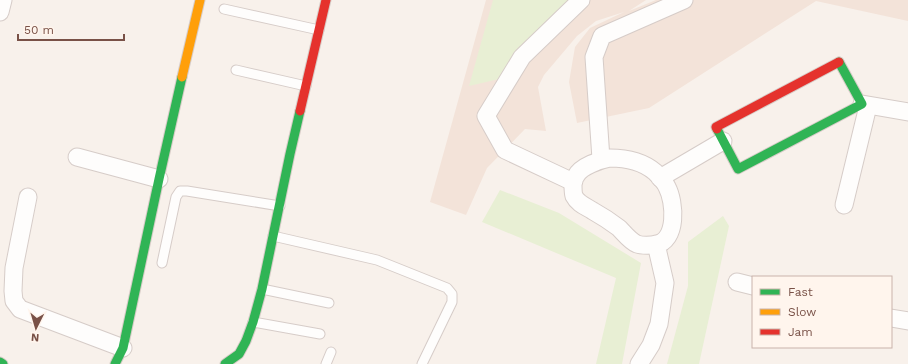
<svg xmlns="http://www.w3.org/2000/svg" width="908" height="364" viewBox="0 0 908 364" font-family="'Work Sans',sans-serif">
<style>
.residential{fill:#f3e3d9}
.green{fill:#e8efd4}
.lines{fill:none;stroke-linecap:round;stroke-linejoin:round}
.lane-casing{stroke:#d6ccc8;stroke-width:11}
.street-casing{stroke:#d6ccc8;stroke-width:19}
.fast-casing{stroke:#d7ccc7;stroke-width:11}
.slow-casing{stroke:#d7ccc7;stroke-width:11}
.jam-casing{stroke:#d7ccc7;stroke-width:11}
.lane{stroke:#fefdfc;stroke-width:9}
.street{stroke:#fefdfc;stroke-width:17}
.fast{stroke:#30b455;stroke-width:9}
.slow{stroke:#ff9f0a;stroke-width:9}
.jam{stroke:#e5322d;stroke-width:9}
</style>
<rect width="100%" height="100%" fill="#f8f1eb"/>
<path class="residential" d="M486 0H646L629 11 656 0H908V21L816 1 649 108 577 123 569 82 575 47 590 28 624 12 596 21 577 36 544 75 538 87 546 131 525 129 487 168 466 215 430 202Z"/>
<g class="green">
<path d="M493 0H573L512 76 469 86Z"/>
<path d="M500 190 559 213 641 263 622 364H596L616 278 482 222Z"/>
<path d="M723 216 729 226 699 364H667L688 286V242Z"/>
</g>
<g class="lines">
<defs>
<g id="lane">
<path d="M224 9 319 30"/>
<path d="M236 70 306 86"/>
<path d="M273 236 377 260 447 288 452 294V302L422 364"/>
<path d="M162 263 176 197 180 191H187L280 206"/>
<path d="M262 289 329 303"/>
<path d="M253 322 320 334"/>
<path d="M326 364 331 352"/>
</g>
<g id="street">
<path d="M0 12 3 0"/>
<path d="M862 104 908 112"/>
<path d="M77 157 159 179"/>
<path d="M610 158C627 158 642 161 655 172 659 176 665 182 667 187 675 202 678 241 655 245 650 245 642 246 637 244 630 241 624 233 619 228 611 222 602 216 593 211 587 207 578 204 574 196 573 193 573 188 573 184 574 182 574 178 576 176 581 166 600 160 610 158Z"/>
<path d="M601 159 594 57 602 36 684 0"/>
<path d="M660 178 723 141"/>
<path d="M573 182 505 150 486 116 522 57 581 0"/>
<path d="M28 197 14 268 13 291 14 301 20 309 123 348"/>
<path d="M844 205 868 106"/>
<path d="M737 282 753 286"/>
<path d="M891 318 908 321"/>
<path d="M639 364 651 345 659 324 665 283 656 244"/>
</g>
<g id="fast">
<path d="M717 129 738 169 862 104 839 62"/>
<path d="M0 362 3 364"/>
<path d="M115 364 123 348 159 179 182 77"/>
<path d="M225 364 239 354 246 341 253 322 262 289 290 154 300 111"/>
</g>
<path id="slow" d="M182 77 200 0"/>
<g id="jam">
<path d="M300 111 326 0"/>
<path d="M717 129 716 127 839 62"/>
</g>
</defs>
<use href="#lane" class="lane-casing"/>
<use href="#street" class="street-casing"/>
<use href="#fast" class="fast-casing"/>
<use href="#slow" class="slow-casing"/>
<use href="#jam" class="jam-casing"/>
<use href="#lane" class="lane"/>
<use href="#street" class="street"/>
<use href="#fast" class="fast"/>
<use href="#slow" class="slow"/>
<use href="#jam" class="jam"/>
</g>
<rect x="752" y="276" width="140" height="72" fill="#fff5ed" stroke="#c9b3ab"/>
<rect x="760" y="289" width="20" height="6" fill="#30b455" stroke="#c9b3ab"/>
<text x="788" y="296" font-size="12" fill="#795147">Fast</text>
<rect x="760" y="309" width="20" height="6" fill="#ff9f0a" stroke="#c9b3ab"/>
<text x="788" y="316" font-size="12" fill="#795147">Slow</text>
<rect x="760" y="329" width="20" height="6" fill="#e5322d" stroke="#c9b3ab"/>
<text x="788" y="336" font-size="12" fill="#795147">Jam</text>
<g transform="translate(36 328) rotate(185)" stroke="#fff5ed" stroke-width="3" paint-order="stroke">
<path d="M0-3L7 15L0 10L-7 15Z" fill="#795147"/>
<text y="-6" font-size="11" font-weight="bold" text-anchor="middle" fill="#795147">N</text>
</g>
<path d="M18 34v6h106v-6" fill="none" stroke="#795147" stroke-width="2"/>
<text x="24" y="34" font-size="12" fill="#795147" stroke="#fff5ed" stroke-width="3" paint-order="stroke">50 m</text>
</svg>
